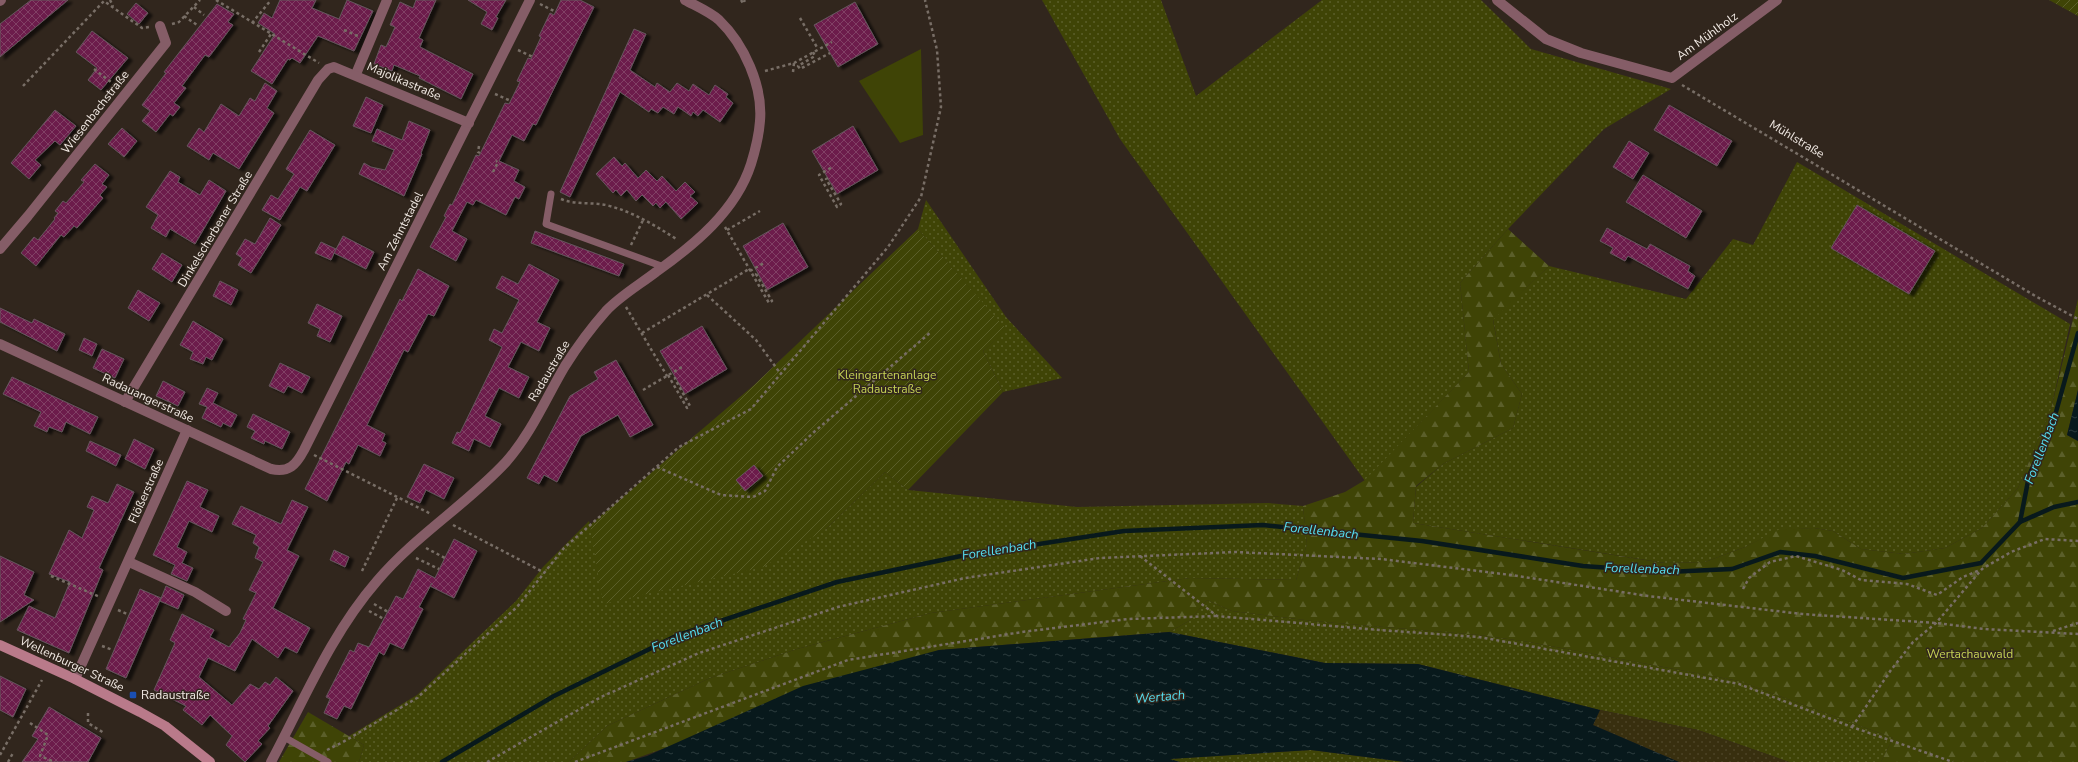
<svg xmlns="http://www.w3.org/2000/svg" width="2078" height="762" viewBox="0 0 2078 762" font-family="'Nunito Sans',sans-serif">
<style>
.grass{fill:url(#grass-dots)}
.forest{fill:url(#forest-firs)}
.sand{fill:url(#sand-dots)}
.park{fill:#3f4406}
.garden{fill:url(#garden-furrows)}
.water{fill:url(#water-ripples)}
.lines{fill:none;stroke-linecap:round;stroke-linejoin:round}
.stream{stroke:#08191c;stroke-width:4.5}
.building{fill:url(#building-cross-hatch);stroke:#65565d;filter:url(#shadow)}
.path{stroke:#786e66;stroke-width:2.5;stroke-dasharray:3 3;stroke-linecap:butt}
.lane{stroke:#855d67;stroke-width:7}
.street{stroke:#855d67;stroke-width:10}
.secondary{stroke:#b97a8a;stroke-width:10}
.transit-dot{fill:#1a4fb4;stroke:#31261d;stroke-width:1.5}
.labels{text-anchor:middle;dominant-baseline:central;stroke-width:3;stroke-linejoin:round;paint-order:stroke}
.street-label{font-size:12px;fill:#f2eae4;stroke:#31261d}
.park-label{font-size:12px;fill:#c5d254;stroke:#31261d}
.poi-label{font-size:12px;fill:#f2eae4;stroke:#31261d;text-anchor:start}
.water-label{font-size:13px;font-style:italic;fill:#54def0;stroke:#31261d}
</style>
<defs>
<pattern id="grass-dots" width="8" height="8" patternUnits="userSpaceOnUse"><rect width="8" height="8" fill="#3f4406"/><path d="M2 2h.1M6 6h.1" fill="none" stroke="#5b5f2a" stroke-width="1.8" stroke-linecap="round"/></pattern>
<pattern id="forest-firs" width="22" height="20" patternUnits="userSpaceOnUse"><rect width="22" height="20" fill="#3f4406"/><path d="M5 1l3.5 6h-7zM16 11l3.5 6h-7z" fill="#5b5f2a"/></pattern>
<pattern id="sand-dots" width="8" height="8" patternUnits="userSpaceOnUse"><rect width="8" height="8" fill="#382f0f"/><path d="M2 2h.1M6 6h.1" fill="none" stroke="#4c4326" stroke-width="1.8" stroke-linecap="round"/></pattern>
<pattern id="garden-furrows" width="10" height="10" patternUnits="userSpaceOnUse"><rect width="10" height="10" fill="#3f4406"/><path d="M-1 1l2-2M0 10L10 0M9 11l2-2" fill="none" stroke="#5b5f2a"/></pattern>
<pattern id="water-ripples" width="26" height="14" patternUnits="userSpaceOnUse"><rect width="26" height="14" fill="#08191c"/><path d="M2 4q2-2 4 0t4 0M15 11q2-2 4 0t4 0" fill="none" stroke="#2c3b3d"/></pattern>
<pattern id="building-cross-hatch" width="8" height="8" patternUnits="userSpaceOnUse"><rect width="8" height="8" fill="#6c1f4b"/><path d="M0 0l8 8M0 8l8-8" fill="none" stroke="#814065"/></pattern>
<filter id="shadow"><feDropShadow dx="4.5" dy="2.5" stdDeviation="1" flood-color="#0009"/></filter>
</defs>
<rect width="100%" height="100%" fill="#31261d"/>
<g class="grass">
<path d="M1042 0H1161L1196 96 1322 0H1481L1531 49 1671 89 1604 129 1508 229 1460 283 1469 372 1365 481 1120 139Z"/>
<path d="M1797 162 2070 324 2051 409 2018 488 1982 528 1945 548 1904 554 1861 549 1833 531 1814 528 1780 530 1745 547 1705 562 1665 563 1413 523 1416 487 1443 464 1513 428 1522 394 1501 364 1493 319 1549 266 1686 299 1733 239 1753 245Z"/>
<path d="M926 200 1006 317 1062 378 1003 392 983 351 1006 330 918 229Z"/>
<path d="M885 472 908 490 1077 507 1268 503 1303 506 1307 544 1296 580 1190 578 931 613 797 649 710 678 607 726 569 762H359L364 745 349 736 417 695 516 601 543 567 589 521 590 525 826 529Z"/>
<path d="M1207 600 1232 611 1313 621 1479 635 1529 642 1739 681 1893 738 1881 762H1789L1698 730 1600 710 1418 664 1325 663 1169 632 1189 621Z"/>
<path d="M1311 750 1405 762H1180L1168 759Z"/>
</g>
<g class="forest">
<path d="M1508 229 1549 266 1493 320 1501 364 1522 394 1513 428 1443 464 1416 486 1413 523 1664 563 1705 562 1745 547 1780 529 1814 528 1833 531 1861 549 1904 554 1945 548 1982 528 2018 488 2051 409 2078 299V390L2067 435 2078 441V762H1881L1893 738 1739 681 1529 642 1479 635 1313 621 1232 611 1207 600 1189 621 1169 632 939 650 626 762H569L607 726 710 678 797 649 931 613 1190 578 1296 580 1307 544 1303 506 1345 492 1365 480 1469 372 1460 283Z"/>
<path d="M308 712 364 745 359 762H279Z"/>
</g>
<path class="sand" d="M1600 710 1698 730 1789 762H1679L1593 725Z"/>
<path class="park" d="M921 49 923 135 900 143 859 81Z"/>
<g class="garden">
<path d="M2049 0H2078V16Z"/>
<path d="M918 229 1007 330 983 351 1003 392 908 490 885 472 826 529 763 567 603 604 590 525 754 385Z"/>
</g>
<g class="water">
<path d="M2078 390V441L2067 435Z"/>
<path d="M1169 632 1325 663 1418 664 1600 710 1593 725 1679 762H1405L1311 750 1170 759 1180 762H626L647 756 803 686 939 650Z"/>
</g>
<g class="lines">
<g class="stream">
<path d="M2020 522 2054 507 2078 502"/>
<path d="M442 762 554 696 676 636 837 582 961 556 1124 531 1263 525 1422 541 1583 566 1667 572 1732 569 1780 552 1815 556 1903 578 1981 563 2020 522 2029 476 2056 412 2078 333"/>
</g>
</g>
<g class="building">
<path d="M31 0H68L0 57V24Z"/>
<path d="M280 0H316L312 8 339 19 347 0 373 11 354 51 318 36 300 63 292 58 290 60 288 59 272 84 251 71 275 34 258 23 264 13 272 18Z"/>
<path d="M416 0H436L419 38 423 40 420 47 473 74 461 99 419 78 420 76 394 65 392 71 374 64 381 45 386 47 395 27 390 25 400 2 413 8Z"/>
<path d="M468 0H506L496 17 498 18 492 30 481 24 487 12Z"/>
<path d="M561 0H580L594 7 536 125 533 124 524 141 512 135 499 161 519 170 514 181 525 187 519 199 515 197 506 215 476 200 473 205 467 202 452 231 467 239 456 261 430 247 446 217 444 216 450 204 452 205 476 155 479 156 505 103 509 104 520 82 517 81 528 58 531 59 541 37 539 36 550 13 554 15Z"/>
<path d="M855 2 878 44 838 67 814 25Z"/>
<path d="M136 3 148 13 139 24 127 14Z"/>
<path d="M217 4 234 14 228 22 233 25 209 57 205 55 182 86 186 88 174 103 180 107 173 116 170 114 156 132 142 121 150 111 142 105 166 73 164 72Z"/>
<path d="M634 29 646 34 630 70 655 87 657 83 670 92 677 83 689 91 693 84 709 95 715 85 728 94 726 97 733 103 720 122 703 110 698 116 693 112 691 116 678 107 674 114 663 107 658 113 651 109 649 112 620 92 570 197 560 192Z"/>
<path d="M92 31 128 58 101 90 88 80 97 68 76 52Z"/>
<path d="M265 83 277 91 267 108 274 113 239 169 213 153 209 160 187 146 199 128 204 132 221 104 239 116 250 98 255 101Z"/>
<path d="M366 97 383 105 371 133 353 126Z"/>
<path d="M1669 105 1732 141 1717 166 1654 130Z"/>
<path d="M55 110 76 126 60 145 55 141 35 160 41 165 29 179 11 163Z"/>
<path d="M409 121 430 130 421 153 422 154 404 196 359 174 364 163 371 167 385 170 394 150 372 141 377 129 402 140Z"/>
<path d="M853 126 878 170 837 194 812 151Z"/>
<path d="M122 128 137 141 124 157 108 144Z"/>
<path d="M310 130 335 145 307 191 300 187 280 220 262 210 271 195 278 199 294 174 286 169Z"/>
<path d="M1629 141 1649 153 1633 179 1613 167Z"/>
<path d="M614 157 622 166 625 163 638 178 646 170 657 181 662 176 676 191 685 182 695 192 690 196 698 203 681 219 666 202 660 208 656 203 653 206 642 195 636 201 627 190 621 196 616 190 613 193 596 174Z"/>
<path d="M95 164 109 175 102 184 107 187 100 195 103 198 77 228 74 226 64 237 61 235 36 266 21 253 34 237 38 240 55 219 54 218 58 213 55 211 63 201 66 203 84 182 81 180Z"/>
<path d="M170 171 180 177 178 182 200 195 209 180 226 191 195 244 170 229 166 237 151 228 158 215 146 207Z"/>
<path d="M1643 175 1702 211 1686 238 1626 202Z"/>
<path d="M1857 205 1935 251 1909 294 1831 248Z"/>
<path d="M270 218 281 225 251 273 238 265 242 258 236 254 245 239 255 244Z"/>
<path d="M783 223 808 267 767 290 743 246Z"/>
<path d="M1607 228 1647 249 1650 244 1690 266 1688 271 1695 276 1688 289 1628 256 1625 261 1610 253 1613 248 1600 241Z"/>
<path d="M535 231 624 264 619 276 531 243Z"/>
<path d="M343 236 374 252 366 269 334 253Z"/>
<path d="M321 242 336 249 331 260 315 253Z"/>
<path d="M162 253 182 265 172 282 152 269Z"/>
<path d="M529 264 559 280 537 322 550 328 539 351 521 342 508 367 529 377 519 398 499 388 485 416 501 424 490 447 474 439 469 451 452 443 457 432 460 433 502 347 489 340 494 329 502 333 519 300 496 288 502 276 518 284Z"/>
<path d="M418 269 449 286 434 316 428 314 408 352 404 350 367 425 385 434 382 441 386 443 380 456 358 445 349 464 346 462 327 501 305 489 400 299 402 301Z"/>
<path d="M220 281 238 290 231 305 213 296Z"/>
<path d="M138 290 160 303 149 321 128 308Z"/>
<path d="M317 304 342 316 330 342 317 336 320 329 308 323Z"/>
<path d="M0 308 32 323 34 319 65 334 57 351 0 322Z"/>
<path d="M193 321 223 339 212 360 206 357 203 364 190 359 193 352 180 345Z"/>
<path d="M702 326 727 369 685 394 660 351Z"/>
<path d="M84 338 97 344 92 356 79 350Z"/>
<path d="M102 349 124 359 115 378 93 368Z"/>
<path d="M616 360 653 425 630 437 618 415 581 436 557 482 544 475 539 484 527 478 570 396 598 379 594 372Z"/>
<path d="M280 363 310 377 302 393 288 386 284 393 269 386Z"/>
<path d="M12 377 98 417 90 434 66 422 62 432 49 427 47 432 34 426 41 412 3 394Z"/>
<path d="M163 381 185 392 178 406 156 396Z"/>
<path d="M207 388 218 393 213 403 237 415 231 427 223 423 221 427 202 418 207 407 199 404Z"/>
<path d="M253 414 290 432 282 449 265 441 264 444 251 438 255 431 247 427Z"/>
<path d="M134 439 154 449 145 469 125 459Z"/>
<path d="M90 441 121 455 116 466 86 451Z"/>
<path d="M424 464 454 478 444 499 426 490 420 503 407 497Z"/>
<path d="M754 465 763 476 745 491 736 480Z"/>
<path d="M187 481 208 490 200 507 219 516 212 532 189 521 177 547 187 552 182 563 193 568 187 581 171 574 175 565 153 555Z"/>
<path d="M117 484 134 492 99 568 103 570 69 653 17 630 29 606 55 618 70 582 49 574 69 530 82 538 94 510 87 507 92 496 108 503Z"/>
<path d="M292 500 308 507 287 550 299 556 273 608 310 628 297 653 285 647 278 658 252 639 235 671 208 658 199 677 232 705 250 684 259 689 265 682 270 685 276 677 293 691 268 726 270 728 258 741 262 744 245 762 226 745 232 736 210 715 202 725 183 710 186 706 154 690 175 643 170 640 182 614 214 630 210 637 229 647 240 633 246 620 243 619 256 593 249 590 263 562 255 558 259 547 253 543 256 535 232 524 241 506 281 524Z"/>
<path d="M454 539 477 551 454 598 430 586 432 583 419 607 423 609 403 649 390 643 384 655 379 652 351 709 344 706 337 719 324 713 330 699 326 697 350 650 354 652 358 643 369 647 396 596 403 599 418 569 435 578Z"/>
<path d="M334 550 349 557 345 567 330 560Z"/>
<path d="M0 556 34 572 24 595 34 600 0 622Z"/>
<path d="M166 586 184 595 178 609 160 601Z"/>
<path d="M140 589 161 598 126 678 106 669Z"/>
<path d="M0 676 26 689 13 717 0 710Z"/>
<path d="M49 707 101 738 88 762H22L38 739 32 736Z"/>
</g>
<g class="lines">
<g class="path">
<path d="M110 0 113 6"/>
<path d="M216 0 319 63"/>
<path d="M741 0 743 3 745 2 744 0"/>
<path d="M540 4 556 12"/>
<path d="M194 7 204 15"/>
<path d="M184 16 197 25"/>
<path d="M800 18 818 49"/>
<path d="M252 23 271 0"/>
<path d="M172 24 179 22 200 0"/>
<path d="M344 30 360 37"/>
<path d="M518 50 533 57"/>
<path d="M259 52 271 34"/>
<path d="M813 52 815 56 798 66 800 69 830 53"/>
<path d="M94 69 116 86"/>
<path d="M765 71 794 63 832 42"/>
<path d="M793 72 794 63"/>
<path d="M1682 85 2037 297 2078 319"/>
<path d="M23 86 104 1 142 28 149 27"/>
<path d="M495 94 511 101"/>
<path d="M479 146 478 152 480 153"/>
<path d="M493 172 498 162 496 161"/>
<path d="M828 178 826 179 841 204 837 207 819 175 832 167"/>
<path d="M561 199C575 205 591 202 606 205 634 212 654 225 678 240"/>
<path d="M725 227 769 303 772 301 756 274 758 273"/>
<path d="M727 230 760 211"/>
<path d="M631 245 644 218"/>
<path d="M750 271 764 263"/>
<path d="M707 295 756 340 780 373"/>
<path d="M626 307 667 376"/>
<path d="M642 333 749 269"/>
<path d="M668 375 687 408 690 406 675 379V377"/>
<path d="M643 390 682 367"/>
<path d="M314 455 431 514"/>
<path d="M657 467 721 495 753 497 765 491 777 467 814 432 931 332"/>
<path d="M453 525 545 573"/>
<path d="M426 548 445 558"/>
<path d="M1140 556 1217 616 1379 630 1479 637 1739 684 1852 727 1953 762"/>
<path d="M416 558 439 569"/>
<path d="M362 571 397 498"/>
<path d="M51 576 100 597"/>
<path d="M1743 589 1749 578 1770 562 1796 556 1842 570 1861 580 1907 584 1937 595 1963 577 1980 570"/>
<path d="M374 604 388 612"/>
<path d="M118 610 129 615"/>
<path d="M369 611 384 619"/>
<path d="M2053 631 2078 623"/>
<path d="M102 646 113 650"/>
<path d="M88 713V723L104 733"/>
<path d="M30 723 48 735 40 756 55 762"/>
<path d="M1852 727 1891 670 1913 642 1936 623 1982 569 2011 552 2045 539 2078 541"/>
<path d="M327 750 343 742 417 698 517 607 564 548 679 447 751 409 888 247 921 197 941 107 937 50 925 0"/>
<path d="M0 755 42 680"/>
<path d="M8 762 13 753"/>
<path d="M487 762 601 697 699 653 838 607 965 578 1100 558 1236 552 1381 559 1511 575 1648 596 1802 614 1936 623 1984 629 2078 634"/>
<path d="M575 762 848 660 1022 632 1128 619 1217 616"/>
</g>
<g class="lane">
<path d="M551 194 546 224 664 267"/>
<path d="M284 737 328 762"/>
</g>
<g class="street">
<path d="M1497 0 1546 39 1581 53 1672 78 1777 0"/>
<path d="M0 1 1 0"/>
<path d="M356 74 387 0"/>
<path d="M0 249 28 216 166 43 160 26"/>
<path d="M0 344 271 469C289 473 296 465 304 450L530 0"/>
<path d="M125 402 318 80 328 69 334 67 469 123"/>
<path d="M129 562 195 592 226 611"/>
<path d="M75 679 187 430"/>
<path d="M271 762C304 700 331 634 377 581 415 536 466 505 506 462 531 434 546 398 565 366 577 347 591 328 606 311 620 296 639 285 656 272 694 245 736 211 751 164 755 151 759 135 760 121 763 86 744 44 719 20 710 12 696 6 685 0"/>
</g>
<path class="secondary" d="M0 645 75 679 140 712 165 726 210 762"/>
</g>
<rect class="transit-dot" x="129" y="691" width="8" height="8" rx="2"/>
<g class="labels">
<g class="street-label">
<text transform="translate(1707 36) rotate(-36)">Am Mühlholz</text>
<text transform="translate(404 81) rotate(23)">Majolikastraße</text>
<text transform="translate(95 112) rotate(-52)">Wiesenbachstraße</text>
<text transform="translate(1797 139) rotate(31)">Mühlstraße</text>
<text transform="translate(215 229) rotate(-59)">Dinkelscherbener Straße</text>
<text transform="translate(400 231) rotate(-63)">Am Zehntstadel</text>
<text transform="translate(549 371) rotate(-59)">Radaustraße</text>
<text transform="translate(148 398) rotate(25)">Radauangerstraße</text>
<text transform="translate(146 491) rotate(-66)">Flößerstraße</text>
<text transform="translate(72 664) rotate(25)">Wellenburger Straße</text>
</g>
<g class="park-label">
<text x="887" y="375">Kleingartenanlage<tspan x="887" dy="14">Radaustraße</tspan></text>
<text x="1970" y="654">Wertachauwald</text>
</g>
<g class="poi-label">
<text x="141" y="695">Radaustraße</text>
</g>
<g class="water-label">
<text transform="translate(2042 448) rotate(-69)">Forellenbach</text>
<text transform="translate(1321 531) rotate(6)">Forellenbach</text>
<text transform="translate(999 550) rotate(-9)">Forellenbach</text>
<text transform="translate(1642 569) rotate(2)">Forellenbach</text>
<text transform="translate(687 635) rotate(-21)">Forellenbach</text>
<text transform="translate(1160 697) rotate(-5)">Wertach</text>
</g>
</g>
</svg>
